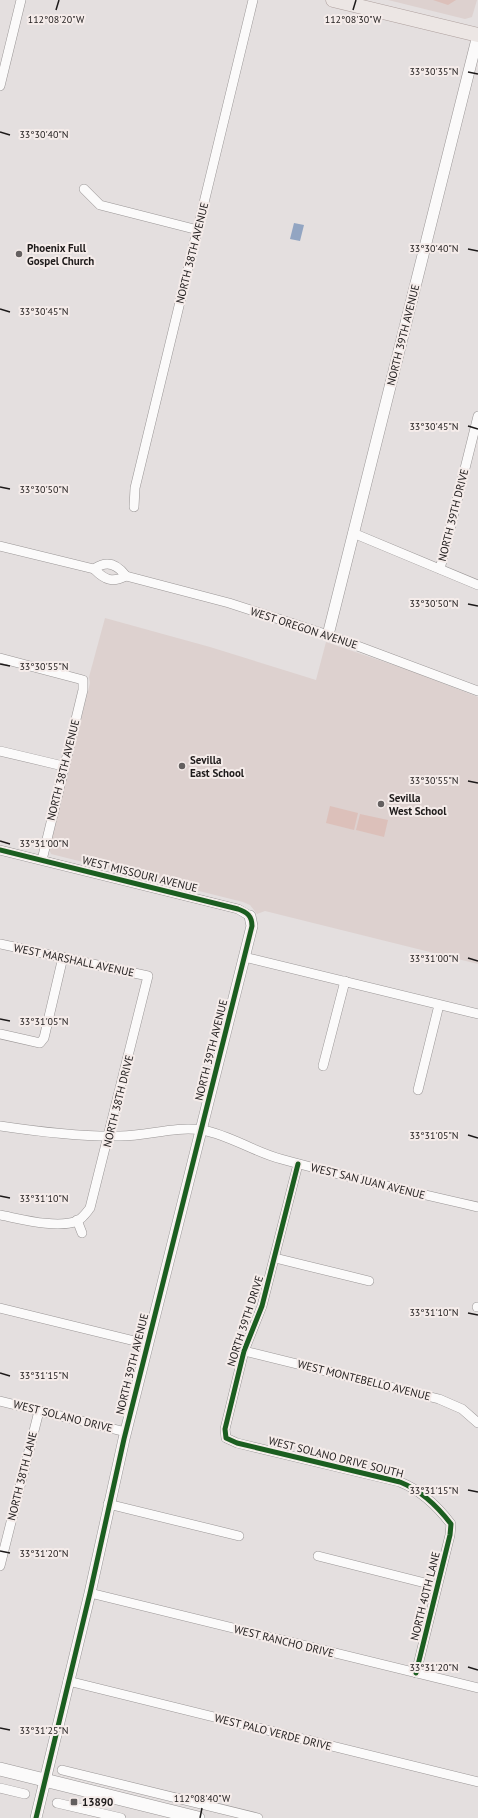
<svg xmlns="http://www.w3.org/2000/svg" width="478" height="1818" viewBox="0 0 478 1818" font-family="'PT Sans',sans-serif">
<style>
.built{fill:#ddd1cf}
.green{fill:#dcc0ba}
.water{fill:#92a5c2}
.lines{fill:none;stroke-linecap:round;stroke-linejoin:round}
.minor-casing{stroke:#9a9696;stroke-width:10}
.tertiary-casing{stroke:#9a9696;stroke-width:12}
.secondary-casing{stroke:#9a9696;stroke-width:14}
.primary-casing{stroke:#aea09e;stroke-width:15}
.minor{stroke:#fbfafa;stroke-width:9}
.tertiary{stroke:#fbfafa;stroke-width:11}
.secondary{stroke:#fbfafa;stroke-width:13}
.primary{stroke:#ece6e4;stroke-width:14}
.cycleway-casing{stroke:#f5ecea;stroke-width:8}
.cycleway{stroke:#1b5e20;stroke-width:5}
.ticks{fill:none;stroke:#1d1a1a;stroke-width:1.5}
.poi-dot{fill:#635f5f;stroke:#f5ecea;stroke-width:1.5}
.labels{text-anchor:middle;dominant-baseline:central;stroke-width:4;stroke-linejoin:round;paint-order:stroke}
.poi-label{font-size:11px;font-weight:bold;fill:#1d1a1a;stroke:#f5ecea;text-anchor:start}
.street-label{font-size:11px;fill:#1d1a1a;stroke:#f5ecea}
.ticks-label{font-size:10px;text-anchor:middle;fill:#1d1a1a;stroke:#f5ecea;stroke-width:4;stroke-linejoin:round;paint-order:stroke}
</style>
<rect width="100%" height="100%" fill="#e4dfdf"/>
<g class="built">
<path d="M388 0H477L472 17 465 19Z"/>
<path d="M105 618 210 647 316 680 326 642 411 671 478 697V964L265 911 257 914 250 905 243 902 51 854 49 849 90 683 89 677Z"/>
</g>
<g class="green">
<path d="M433 0H456L448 5Z"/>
<path d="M330 806 358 813 354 830 326 823Z"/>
<path d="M360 814 388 820 384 837 356 830Z"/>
</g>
<path class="water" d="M294 223 304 225 300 241 290 239Z"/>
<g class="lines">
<defs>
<g id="minor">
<path d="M0 86 21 0"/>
<path d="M84 189 100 205 198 230"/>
<path d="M134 507 135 488 253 0"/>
<path d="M353 533 478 585"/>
<path d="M0 546 94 569C105 580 112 583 126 576"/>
<path d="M94 569C107 560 117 564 126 576L229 603 328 635 478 691"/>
<path d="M440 569 478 416"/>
<path d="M0 658 83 680V690L42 860"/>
<path d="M0 751 63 766"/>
<path d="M0 850 238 909 250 916"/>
<path d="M0 944 148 976 90 1208C86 1213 83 1218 77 1221 57 1229 21 1219 0 1215"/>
<path d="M244 957 478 1014"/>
<path d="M0 1034 40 1043 44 1038 63 957"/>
<path d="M323 1066 345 981"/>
<path d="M418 1090 439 1005"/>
<path d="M0 1126C40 1132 80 1137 120 1136 148 1136 174 1126 202 1130 230 1135 254 1152 281 1159 346 1177 412 1192 478 1207"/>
<path d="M298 1164 262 1306 244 1351 225 1429 226 1438 237 1443 400 1482C420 1490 438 1507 451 1524L450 1535 416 1673"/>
<path d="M77 1220 82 1233"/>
<path d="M275 1258 369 1281"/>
<path d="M477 1307H478"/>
<path d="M0 1308 147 1344"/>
<path d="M244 1351 439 1399 462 1409 478 1423"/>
<path d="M0 1401 126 1432"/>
<path d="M108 1504 239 1536"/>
<path d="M318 1556 437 1586"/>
<path d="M0 1566 39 1411"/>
<path d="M90 1593 478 1688"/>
<path d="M68 1681 478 1782"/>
<path d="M62 1770 258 1818"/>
<path d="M0 1788 25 1794"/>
<path d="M57 1803 121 1818"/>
</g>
<g id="tertiary">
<path d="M328 635 478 35"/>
<path d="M36 1818 90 1593 124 1439 252 926 250 916"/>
</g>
<path id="secondary" d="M0 1769 198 1818"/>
<path id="primary" d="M333 0 478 35"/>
</defs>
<use href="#minor" class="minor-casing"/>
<use href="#tertiary" class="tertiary-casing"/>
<use href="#secondary" class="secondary-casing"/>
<use href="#primary" class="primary-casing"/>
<use href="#minor" class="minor"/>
<use href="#tertiary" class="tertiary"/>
<use href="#secondary" class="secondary"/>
<use href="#primary" class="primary"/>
<defs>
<g id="cycleway">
<path d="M0 850 238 909C247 912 252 916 252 926L124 1439 90 1593 36 1818"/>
<path d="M298 1164 262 1306 244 1351 225 1429 226 1438 237 1443 400 1482C420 1490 438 1507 451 1524L450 1535 416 1673"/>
</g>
</defs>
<use href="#cycleway" class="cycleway-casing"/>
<use href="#cycleway" class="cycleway"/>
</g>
<path class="ticks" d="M56 10 59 0M353 10 356 0M468 72 478 74M0 132 10 135M468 249 478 251M0 309 10 312M468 426 478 429M0 487 10 489M468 604 478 606M0 664 10 666M468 781 478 783M0 841 10 844M468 958 478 961M0 1019 10 1021M468 1135 478 1138M0 1196 10 1198M468 1313 478 1315M0 1373 10 1376M468 1490 478 1492M0 1551 10 1553M468 1667 478 1670M0 1728 10 1730M200 1818 202 1808"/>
<g class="poi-dot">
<circle cx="19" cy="254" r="4"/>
<circle cx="182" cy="766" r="4"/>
<circle cx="381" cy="804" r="4"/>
<rect x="70" y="1798" width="8" height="8" rx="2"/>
</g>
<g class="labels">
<g class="poi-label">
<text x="27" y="248">Phoenix Full<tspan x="27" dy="13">Gospel Church</tspan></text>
<text x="190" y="760">Sevilla<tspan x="190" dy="13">East School</tspan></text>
<text x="389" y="798">Sevilla<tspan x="389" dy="13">West School</tspan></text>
<text x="82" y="1802">13890</text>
</g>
<g class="street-label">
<text transform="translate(192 253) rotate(-76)">NORTH 38TH AVENUE</text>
<text transform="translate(403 335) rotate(-76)">NORTH 39TH AVENUE</text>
<text transform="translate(453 515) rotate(-76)">NORTH 39TH DRIVE</text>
<text transform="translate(304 628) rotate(18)">WEST OREGON AVENUE</text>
<text transform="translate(63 770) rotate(-76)">NORTH 38TH AVENUE</text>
<text transform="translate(140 874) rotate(14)">WEST MISSOURI AVENUE</text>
<text transform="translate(74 960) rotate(12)">WEST MARSHALL AVENUE</text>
<text transform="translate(211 1050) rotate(-76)">NORTH 39TH AVENUE</text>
<text transform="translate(118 1101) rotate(-76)">NORTH 38TH DRIVE</text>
<text transform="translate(368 1181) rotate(14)">WEST SAN JUAN AVENUE</text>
<text transform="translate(245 1321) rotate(-72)">NORTH 39TH DRIVE</text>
<text transform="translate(132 1364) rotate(-76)">NORTH 39TH AVENUE</text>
<text transform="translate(364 1380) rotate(14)">WEST MONTEBELLO AVENUE</text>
<text transform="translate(63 1416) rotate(14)">WEST SOLANO DRIVE</text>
<text transform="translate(336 1457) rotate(14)">WEST SOLANO DRIVE SOUTH</text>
<text transform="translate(22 1476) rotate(-76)">NORTH 38TH LANE</text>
<text transform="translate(425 1596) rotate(-76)">NORTH 40TH LANE</text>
<text transform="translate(284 1641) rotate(14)">WEST RANCHO DRIVE</text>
<text transform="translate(273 1732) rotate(14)">WEST PALO VERDE DRIVE</text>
</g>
</g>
<g class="ticks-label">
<text x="56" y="23">112°08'20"W</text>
<text x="353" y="23">112°08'30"W</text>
<text x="434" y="75">33°30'35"N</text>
<text x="44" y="138">33°30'40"N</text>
<text x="434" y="252">33°30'40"N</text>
<text x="44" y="315">33°30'45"N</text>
<text x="434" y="430">33°30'45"N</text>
<text x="44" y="493">33°30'50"N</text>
<text x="434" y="607">33°30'50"N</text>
<text x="44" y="670">33°30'55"N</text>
<text x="434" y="784">33°30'55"N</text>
<text x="44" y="847">33°31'00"N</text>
<text x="434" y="962">33°31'00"N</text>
<text x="44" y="1025">33°31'05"N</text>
<text x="434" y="1139">33°31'05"N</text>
<text x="44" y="1202">33°31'10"N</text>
<text x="434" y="1316">33°31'10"N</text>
<text x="44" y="1379">33°31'15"N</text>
<text x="434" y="1494">33°31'15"N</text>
<text x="44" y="1557">33°31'20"N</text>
<text x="434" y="1671">33°31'20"N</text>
<text x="44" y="1734">33°31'25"N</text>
<text x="202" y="1802">112°08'40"W</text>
</g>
</svg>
